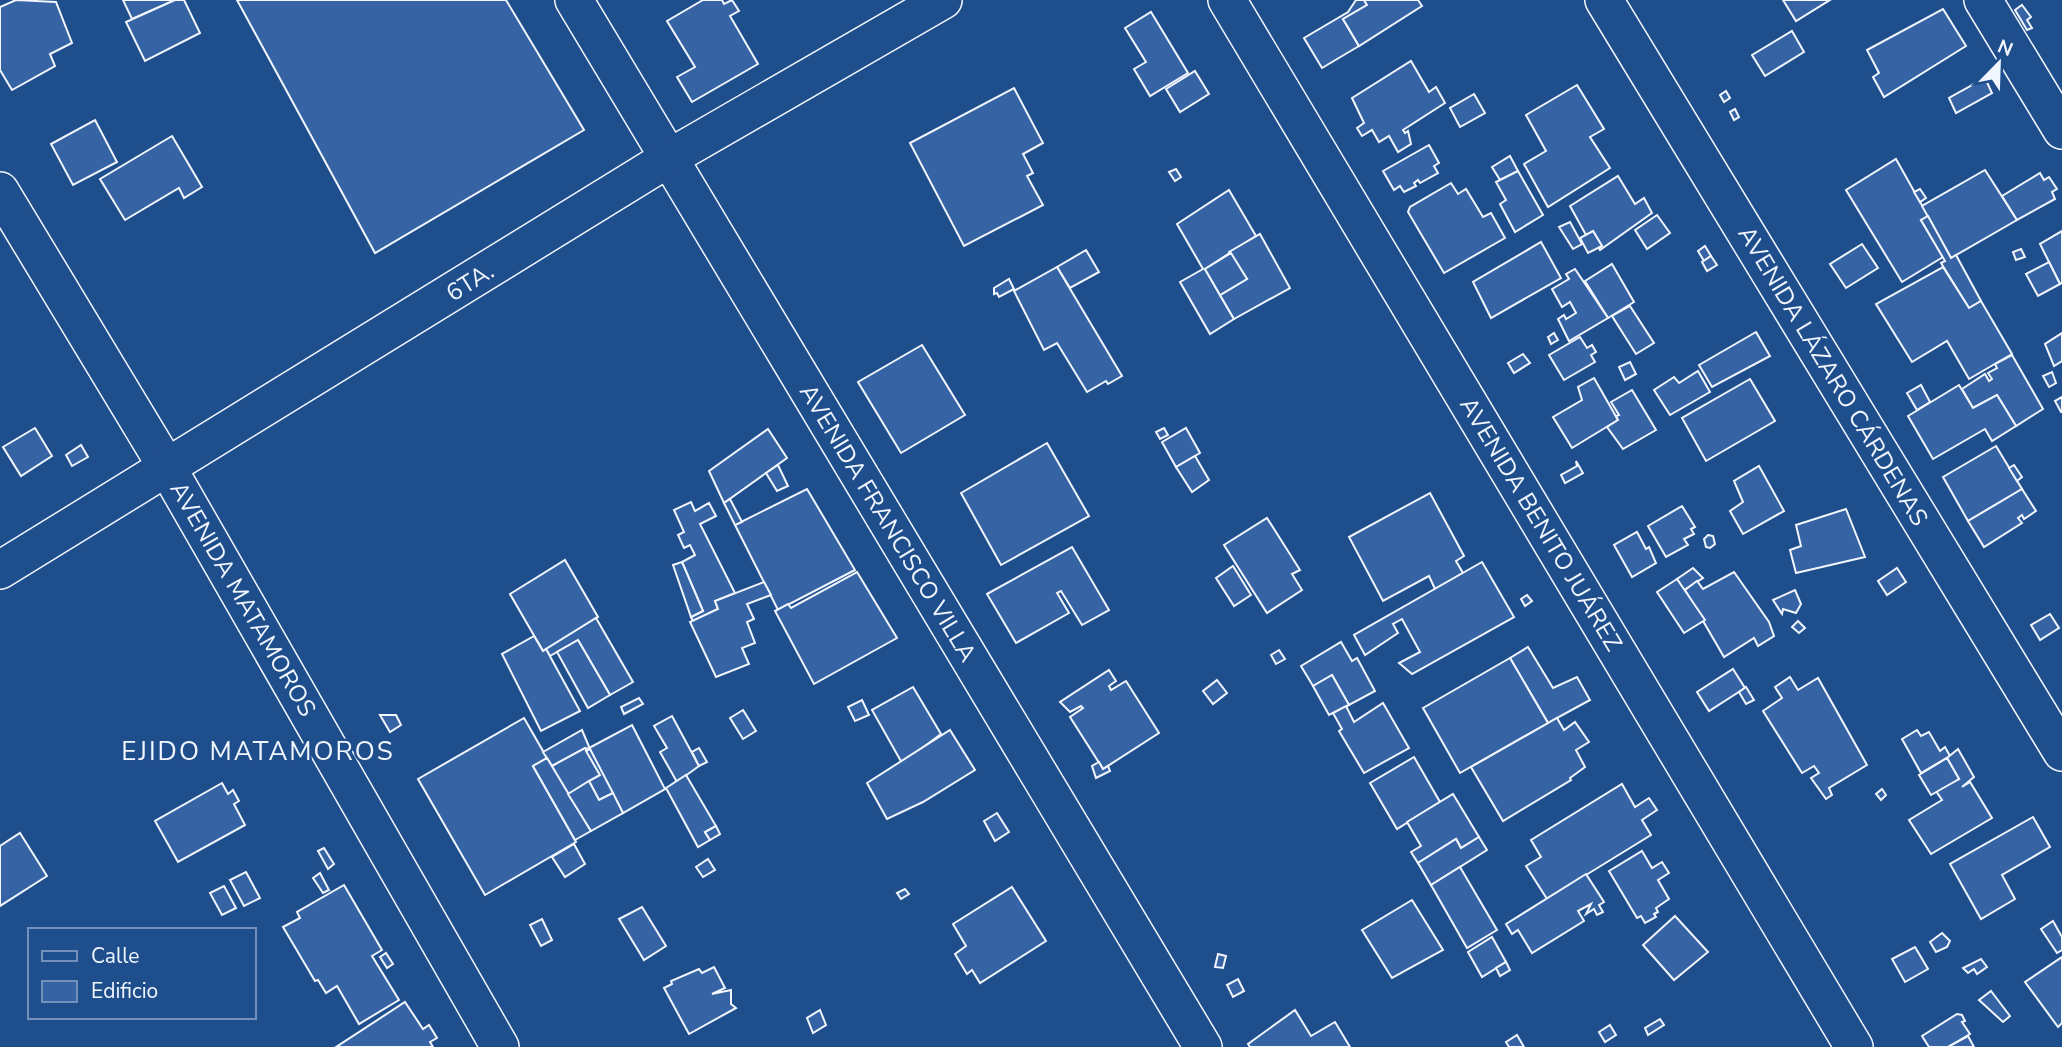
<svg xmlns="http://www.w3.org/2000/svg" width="2062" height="1047" viewBox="0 0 2062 1047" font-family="'Nunito Sans',sans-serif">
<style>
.building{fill:#3563a3;stroke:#f2f6ff;stroke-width:2}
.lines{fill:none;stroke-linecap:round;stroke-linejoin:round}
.street-casing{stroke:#f2f6ff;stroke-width:40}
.street{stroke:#1f4e8c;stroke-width:37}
.labels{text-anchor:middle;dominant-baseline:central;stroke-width:5;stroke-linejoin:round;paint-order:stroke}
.street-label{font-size:24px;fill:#f2f6ff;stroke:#1f4e8c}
.neighbourhood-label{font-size:26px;letter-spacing:2px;fill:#f2f6ff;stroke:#1f4e8c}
</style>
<rect width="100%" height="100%" fill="#1f4e8c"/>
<g class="building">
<path d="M16 0 56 2 72 43 50 54 55 66 12 90 0 70V7Z"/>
<path d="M123 0H175L132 19Z"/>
<path d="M175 0H184L200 33 145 61 126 22Z"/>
<path d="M237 0H506L584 130 375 253Z"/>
<path d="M703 0H722L724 4 732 0 739 11 730 16 758 64 692 102 677 77 695 67 667 21Z"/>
<path d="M1356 0H1364L1367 5 1343 19 1359 46 1322 68 1304 38 1348 12Z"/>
<path d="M1364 0H1418L1422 6 1359 46 1343 19 1367 5Z"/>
<path d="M1783 0H1830L1796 21Z"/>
<path d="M2022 5 2031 17 2027 20 2032 28 2027 30 2015 10Z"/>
<path d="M1943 9 1966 46 1884 97 1873 77 1879 73 1867 50Z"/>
<path d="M1151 12 1188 73 1150 96 1134 69 1146 62 1125 28Z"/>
<path d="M1792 31 1804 52 1765 76 1752 55Z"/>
<path d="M1411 61 1429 92 1436 87 1445 103 1403 130 1405 133 1408 131 1411 144 1398 152 1389 136 1379 142 1372 130 1362 136 1357 128 1364 123 1352 98Z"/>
<path d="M1195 71 1209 94 1180 112 1166 89Z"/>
<path d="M1985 78 1992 93 1956 113 1949 98Z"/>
<path d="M1577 85 1604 129 1590 137 1610 168 1548 207 1524 164 1546 151 1526 115Z"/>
<path d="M1014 88 1043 143 1023 154 1033 173 1027 176 1043 205 964 246 910 143Z"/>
<path d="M1726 91 1730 98 1724 102 1720 95Z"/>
<path d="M1474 94 1485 113 1460 127 1450 108Z"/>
<path d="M1735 109 1739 117 1734 120 1730 112Z"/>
<path d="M95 120 117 162 73 185 51 144Z"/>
<path d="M172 136 202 187 184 198 179 188 125 220 100 179Z"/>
<path d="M1429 145 1439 163 1434 166 1438 173 1420 183 1418 180 1414 183 1416 186 1404 192 1400 186 1394 190 1383 171Z"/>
<path d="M1510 156 1518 171 1500 180 1492 167Z"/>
<path d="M1896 159 1928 216 1921 220 1943 257 1902 282 1846 190Z"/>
<path d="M1176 169 1181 177 1175 181 1169 172Z"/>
<path d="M1985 170 2017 220 1951 258 1922 206Z"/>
<path d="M1518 171 1543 215 1515 232 1500 204 1506 200 1496 182Z"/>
<path d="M2040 173 2044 180 2049 177 2057 189 2052 192 2055 199 2017 220 2002 196Z"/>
<path d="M1618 176 1635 204 1644 198 1652 213 1600 250 1599 248 1602 246 1593 231 1586 235 1570 206Z"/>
<path d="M1451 183 1458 194 1466 189 1483 217 1491 213 1505 238 1444 273 1408 212 1410 207Z"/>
<path d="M1920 189 1926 198 1920 202 1914 192Z"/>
<path d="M1229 190 1256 236 1205 269 1234 319 1210 334 1180 282 1203 269 1177 224Z"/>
<path d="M1657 215 1670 233 1647 249 1635 230Z"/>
<path d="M1928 216 1951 258 1956 255 1981 301 1969 308 1941 263 1945 261 1921 220Z"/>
<path d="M1570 222 1582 244 1573 249 1559 227Z"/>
<path d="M1593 231 1602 246 1588 253 1580 238Z"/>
<path d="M2062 231V283L2060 284 2040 244Z"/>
<path d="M1260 234 1290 288 1234 319 1220 295 1247 279 1229 252Z"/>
<path d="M1541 242 1561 278 1491 318 1473 282Z"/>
<path d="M1862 244 1878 268 1846 288 1830 264Z"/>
<path d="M1705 246 1711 256 1704 261 1698 251Z"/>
<path d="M2021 249 2025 257 2016 260 2013 252Z"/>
<path d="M1086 250 1099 272 1070 288 1057 267Z"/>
<path d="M1231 253 1247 279 1220 295 1205 269Z"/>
<path d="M1711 256 1717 265 1707 271 1702 262Z"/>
<path d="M2049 262 2060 284 2038 296 2026 274Z"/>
<path d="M1612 264 1634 302 1608 318 1585 281Z"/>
<path d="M1057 267 1122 376 1108 384 1106 381 1087 392 1057 343 1044 350 1014 291Z"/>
<path d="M1943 267 1969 308 1981 301 2012 354 1969 379 1947 341 1912 362 1876 304Z"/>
<path d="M1575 269 1608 318 1569 341 1558 319 1564 315 1566 319 1576 313 1570 302 1562 307 1552 289 1569 279 1566 274Z"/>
<path d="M1009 279 1014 289 999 297 997 293 994 294V288Z"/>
<path d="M1630 306 1654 343 1636 354 1612 316Z"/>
<path d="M1756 332 1770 356 1712 387 1699 365Z"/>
<path d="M1554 333 1558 340 1551 344 1548 337Z"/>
<path d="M2062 333V361L2054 366 2045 344Z"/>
<path d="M1580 337 1587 348 1592 345 1596 352 1591 355 1595 362 1564 380 1549 355Z"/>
<path d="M922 345 965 415 901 453 858 382Z"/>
<path d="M1523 354 1530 363 1514 373 1508 363Z"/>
<path d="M2012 355 2043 409 2016 426 1997 395 1973 408 1962 389 1985 374 1989 381 1992 379 1988 373 1997 368 1995 364Z"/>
<path d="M1630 362 1636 374 1625 380 1619 367Z"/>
<path d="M1698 371 1710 392 1670 415 1654 390 1674 377 1679 383Z"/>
<path d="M2052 372 2056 383 2049 387 2043 376Z"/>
<path d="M1594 378 1618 420 1572 448 1553 417 1582 400 1578 387Z"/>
<path d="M1750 379 1775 421 1706 461 1682 418Z"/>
<path d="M1921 385 1930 402 1917 410 1907 393Z"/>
<path d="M1959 385 1973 408 1997 395 2016 426 1992 441 1985 429 1933 459 1908 416Z"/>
<path d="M1632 390 1656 430 1623 449 1607 427 1618 420 1616 416 1619 415 1611 402Z"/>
<path d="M2062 397V412H2061L2055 401Z"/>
<path d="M35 428 52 456 21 476 3 447Z"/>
<path d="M1164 428 1168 435 1160 439 1156 432Z"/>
<path d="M1186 428 1200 453 1176 467 1162 442Z"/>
<path d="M768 429 787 458 724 503 709 471Z"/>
<path d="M1047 443 1089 516 1001 565 961 493Z"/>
<path d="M81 445 88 457 72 466 66 455Z"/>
<path d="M1996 446 2022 489 1968 521 1943 477Z"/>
<path d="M1195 456 1209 480 1192 492 1176 467Z"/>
<path d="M1576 461 1583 473 1565 483 1561 475 1577 466Z"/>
<path d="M778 465 788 486 777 491 766 473Z"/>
<path d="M2014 465 2022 477 2017 481 2009 468Z"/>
<path d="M1759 466 1784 511 1743 534 1730 511 1743 502 1734 481Z"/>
<path d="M807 489 855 570 778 610 735 525Z"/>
<path d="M2022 489 2036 511 2024 519 2022 515 2018 518 2022 523 1984 547 1968 521Z"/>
<path d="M1430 493 1464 556 1456 561 1463 573 1435 589 1429 576 1383 601 1349 537Z"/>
<path d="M730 499 742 522 735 525 724 503Z"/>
<path d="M691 502 695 511 709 503 716 516 700 524 735 593 715 601 718 609 693 621 691 617 703 611 682 562 695 555 690 545 684 548 678 535 684 532 674 510Z"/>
<path d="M1682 506 1695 527 1691 529 1694 534 1684 539 1688 545 1666 557 1648 526Z"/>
<path d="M1846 509 1865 557 1796 573 1790 550 1801 546 1796 525Z"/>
<path d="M1267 518 1300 570 1292 574 1302 590 1267 613 1224 545Z"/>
<path d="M1637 532 1646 549 1649 547 1656 563 1632 577 1614 545Z"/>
<path d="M1708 535 1713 536 1715 544 1710 548 1706 547 1704 539Z"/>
<path d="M1072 547 1109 610 1082 625 1061 591 1057 593 1069 613 1016 643 987 594Z"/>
<path d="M565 560 598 617 543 651 510 594Z"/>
<path d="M682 562 703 611 691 617 673 565Z"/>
<path d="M1482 562 1514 617 1412 674 1399 663 1420 652 1402 619 1393 624 1398 633 1365 655 1354 635Z"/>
<path d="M1233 566 1251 595 1234 606 1216 578Z"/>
<path d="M1693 568 1703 578 1684 590 1677 579Z"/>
<path d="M1897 568 1906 582 1887 595 1878 581Z"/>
<path d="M857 572 897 638 814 684 775 611 788 604 791 608Z"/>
<path d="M1734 572 1769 622 1774 636 1758 646 1754 638 1724 657 1685 590 1697 581 1703 589Z"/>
<path d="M1677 579 1705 620 1684 633 1657 592Z"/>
<path d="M764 582 771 595 747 604 754 619 747 622 755 643 742 648 749 664 716 677 690 622 718 609 715 601Z"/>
<path d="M1795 590 1801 604 1796 613 1783 609 1782 614 1773 600Z"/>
<path d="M1527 595 1532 601 1525 606 1521 599Z"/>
<path d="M2050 614 2059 628 2040 640 2031 625Z"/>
<path d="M596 618 633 682 610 695 578 640 550 656 546 649Z"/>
<path d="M1798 621 1805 628 1799 633 1792 627Z"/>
<path d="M534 636 543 651 546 649 580 711 541 731 502 654Z"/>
<path d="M578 640 610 695 588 708 557 652Z"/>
<path d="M1341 642 1352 661 1357 658 1375 691 1349 705 1332 675 1313 686 1301 666Z"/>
<path d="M1528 647 1553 688 1577 677 1590 700 1548 723 1510 658Z"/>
<path d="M1279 650 1285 659 1276 664 1271 655Z"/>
<path d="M1510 658 1548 723 1460 773 1423 708Z"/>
<path d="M1733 669 1745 688 1709 711 1697 692Z"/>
<path d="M1109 670 1116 681 1109 686 1111 690 1126 681 1159 733 1103 769 1070 717 1083 708 1081 706 1070 712 1060 702Z"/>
<path d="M1332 675 1349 705 1329 715 1313 686Z"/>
<path d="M1790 677 1798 690 1818 678 1867 765 1829 788 1832 795 1826 799 1811 778 1819 773 1814 766 1802 773 1763 711 1782 698 1775 687Z"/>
<path d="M1217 680 1227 693 1213 704 1203 691Z"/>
<path d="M913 687 941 734 902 763 872 710Z"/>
<path d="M1746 687 1754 700 1746 704 1739 692Z"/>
<path d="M639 698 643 704 624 714 621 707Z"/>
<path d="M862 700 869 715 855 721 848 707Z"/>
<path d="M1383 703 1409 748 1364 773 1339 731 1342 729 1333 713 1346 706 1354 722Z"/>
<path d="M743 710 756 731 743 739 730 718Z"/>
<path d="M380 715H396L401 725 390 732Z"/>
<path d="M672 716 699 766 677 782 660 752 667 748 654 726Z"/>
<path d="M524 718 547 758 533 766 576 842 485 895 418 779Z"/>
<path d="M1557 718 1564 730 1575 722 1589 742 1576 750 1585 767 1570 778 1571 780 1503 821 1471 767Z"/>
<path d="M632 725 665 789 623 813 589 748Z"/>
<path d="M582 730 590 749 585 748 552 766 543 752Z"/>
<path d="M950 730 975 770 923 802 887 819 867 783Z"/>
<path d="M1917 730 1921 736 1929 732 1940 751 1945 747 1950 756 1921 773 1902 739Z"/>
<path d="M585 748 600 775 567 796 552 766Z"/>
<path d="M699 748 707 762 699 766 692 752Z"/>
<path d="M590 749 613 793 599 800 589 781 600 775 586 751Z"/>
<path d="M1958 749 1974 777 1962 787 1970 782 1992 818 1931 854 1909 820 1942 800 1936 791 1959 779 1947 758Z"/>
<path d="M1414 757 1440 802 1397 829 1370 783Z"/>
<path d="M547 758 591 831 575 840 533 766Z"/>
<path d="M1947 758 1959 779 1931 795 1919 775Z"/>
<path d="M1099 762 1103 769 1108 766 1110 771 1096 778 1092 766Z"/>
<path d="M686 775 716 826 705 832 710 840 698 847 666 788Z"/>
<path d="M589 781 599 800 613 793 623 813 591 831 568 794Z"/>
<path d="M222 783 228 794 233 790 239 801 234 804 245 825 178 862 155 821Z"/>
<path d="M1622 784 1635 807 1649 798 1657 810 1642 820 1651 835 1547 899 1526 866 1541 857 1531 840Z"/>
<path d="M1882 789 1886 795 1881 800 1876 794Z"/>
<path d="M1453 794 1479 837 1461 848 1456 839 1418 863 1411 852 1421 846 1407 822Z"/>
<path d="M997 813 1009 832 995 841 984 821Z"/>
<path d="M2033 817 2050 847 2002 875 2015 899 1981 919 1950 864Z"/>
<path d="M716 826 720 834 710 840 705 832Z"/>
<path d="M20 833 47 876 0 906V846Z"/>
<path d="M1479 837 1487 850 1431 885 1418 863 1456 839 1461 848Z"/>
<path d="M574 844 585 864 565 877 552 857Z"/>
<path d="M324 848 334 864 328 869 318 851Z"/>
<path d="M1642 851 1652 868 1662 862 1669 873 1658 880 1669 899 1656 908 1658 912 1654 914 1656 917 1645 923 1641 916 1637 918 1609 871Z"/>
<path d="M708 859 715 870 703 877 696 867Z"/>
<path d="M1460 867 1497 930 1467 948 1431 885Z"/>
<path d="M246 872 260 898 244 906 230 880Z"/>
<path d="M320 873 329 890 323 893 313 878Z"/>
<path d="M1586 874 1604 902 1599 905 1603 912 1597 915 1594 909 1586 914 1591 904 1578 911 1584 921 1532 953 1518 930 1512 934 1506 924Z"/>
<path d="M344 885 382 950 372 956 399 1000 359 1024 337 986 326 993 318 980 315 981 283 927 300 918 297 912Z"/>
<path d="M224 886 236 908 222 915 210 893Z"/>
<path d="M1012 887 1046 941 980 983 972 970 967 974 955 954 966 946 953 924Z"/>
<path d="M905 889 909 894 901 899 897 893Z"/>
<path d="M1412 900 1443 950 1392 978 1362 930Z"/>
<path d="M642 907 666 946 644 960 619 919Z"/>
<path d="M1675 916 1708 952 1674 980 1643 945Z"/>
<path d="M542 919 552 940 541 946 530 925Z"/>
<path d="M2053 921 2062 937V950L2057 953 2041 929Z"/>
<path d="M1942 933 1950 941 1947 947 1936 952 1930 942Z"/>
<path d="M1492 937 1506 962 1482 977 1468 952Z"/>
<path d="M1915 947 1928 969 1905 982 1892 959Z"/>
<path d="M386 953 393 964 387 968 380 957Z"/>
<path d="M1218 954 1226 956 1223 968 1215 967Z"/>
<path d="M2062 957V1023L2058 1027 2025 982Z"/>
<path d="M1981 959 1987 967 1977 974 1974 969 1968 973 1963 968Z"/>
<path d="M1506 962 1510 970 1500 976 1496 968Z"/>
<path d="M714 967 725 988 712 994 731 990V1004L736 1008 689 1034 664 988 672 984 671 981 699 969 702 973Z"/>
<path d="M1238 979 1244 991 1233 997 1227 985Z"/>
<path d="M1991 991 2010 1016 2003 1022 1979 1000Z"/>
<path d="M405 1002 423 1029 429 1025 437 1038 430 1042 433 1047H336Z"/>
<path d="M820 1010 826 1025 813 1033 807 1018Z"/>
<path d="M1295 1010 1311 1036 1335 1022 1350 1047H1250L1248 1044Z"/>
<path d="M1957 1014 1962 1015 1965 1021 1962 1022 1970 1034 1948 1047H1929L1922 1036Z"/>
<path d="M1660 1019 1664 1025 1648 1035 1645 1028Z"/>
<path d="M1610 1025 1616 1035 1605 1042 1599 1032Z"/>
<path d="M1517 1035 1524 1047H1509L1506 1042Z"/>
<path d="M1968 1036 1974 1047H1948Z"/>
</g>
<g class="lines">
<defs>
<g id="street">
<path d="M574 0 1203 1047"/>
<path d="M1227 0 1854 1047"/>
<path d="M1604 0 2062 752"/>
<path d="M1983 0 2062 130"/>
<path d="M0 191 168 469 500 1047"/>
<path d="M0 570 669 158 943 0"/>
</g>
</defs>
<use href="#street" class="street-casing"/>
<use href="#street" class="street"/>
</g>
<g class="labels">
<g class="street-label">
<text transform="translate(470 282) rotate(-32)">6TA.</text>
<text transform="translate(1833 376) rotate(59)">AVENIDA LÁZARO CÁRDENAS</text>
<text transform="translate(888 523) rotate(59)">AVENIDA FRANCISCO VILLA</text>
<text transform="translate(1541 524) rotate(59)">AVENIDA BENITO JUÁREZ</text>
<text transform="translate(243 599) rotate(60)">AVENIDA MATAMOROS</text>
</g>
<g class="neighbourhood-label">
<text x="258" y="751">EJIDO MATAMOROS</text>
</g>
</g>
<rect x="28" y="928" width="228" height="91" fill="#1f4e8c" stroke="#7391ba" stroke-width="2"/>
<rect x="42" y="951" width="35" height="10" fill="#1f4e8c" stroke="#7391ba" stroke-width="2"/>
<text x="91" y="963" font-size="21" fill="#f2f6ff">Calle</text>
<rect x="42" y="981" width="35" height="21" fill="#3563a3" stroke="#7391ba" stroke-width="2"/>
<text x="91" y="998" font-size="21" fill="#f2f6ff">Edificio</text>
<g transform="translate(1999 63) rotate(23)" stroke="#1f4e8c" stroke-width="5" paint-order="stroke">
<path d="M0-5L12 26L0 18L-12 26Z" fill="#f2f6ff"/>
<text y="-10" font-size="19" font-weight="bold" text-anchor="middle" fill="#f2f6ff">N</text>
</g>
</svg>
